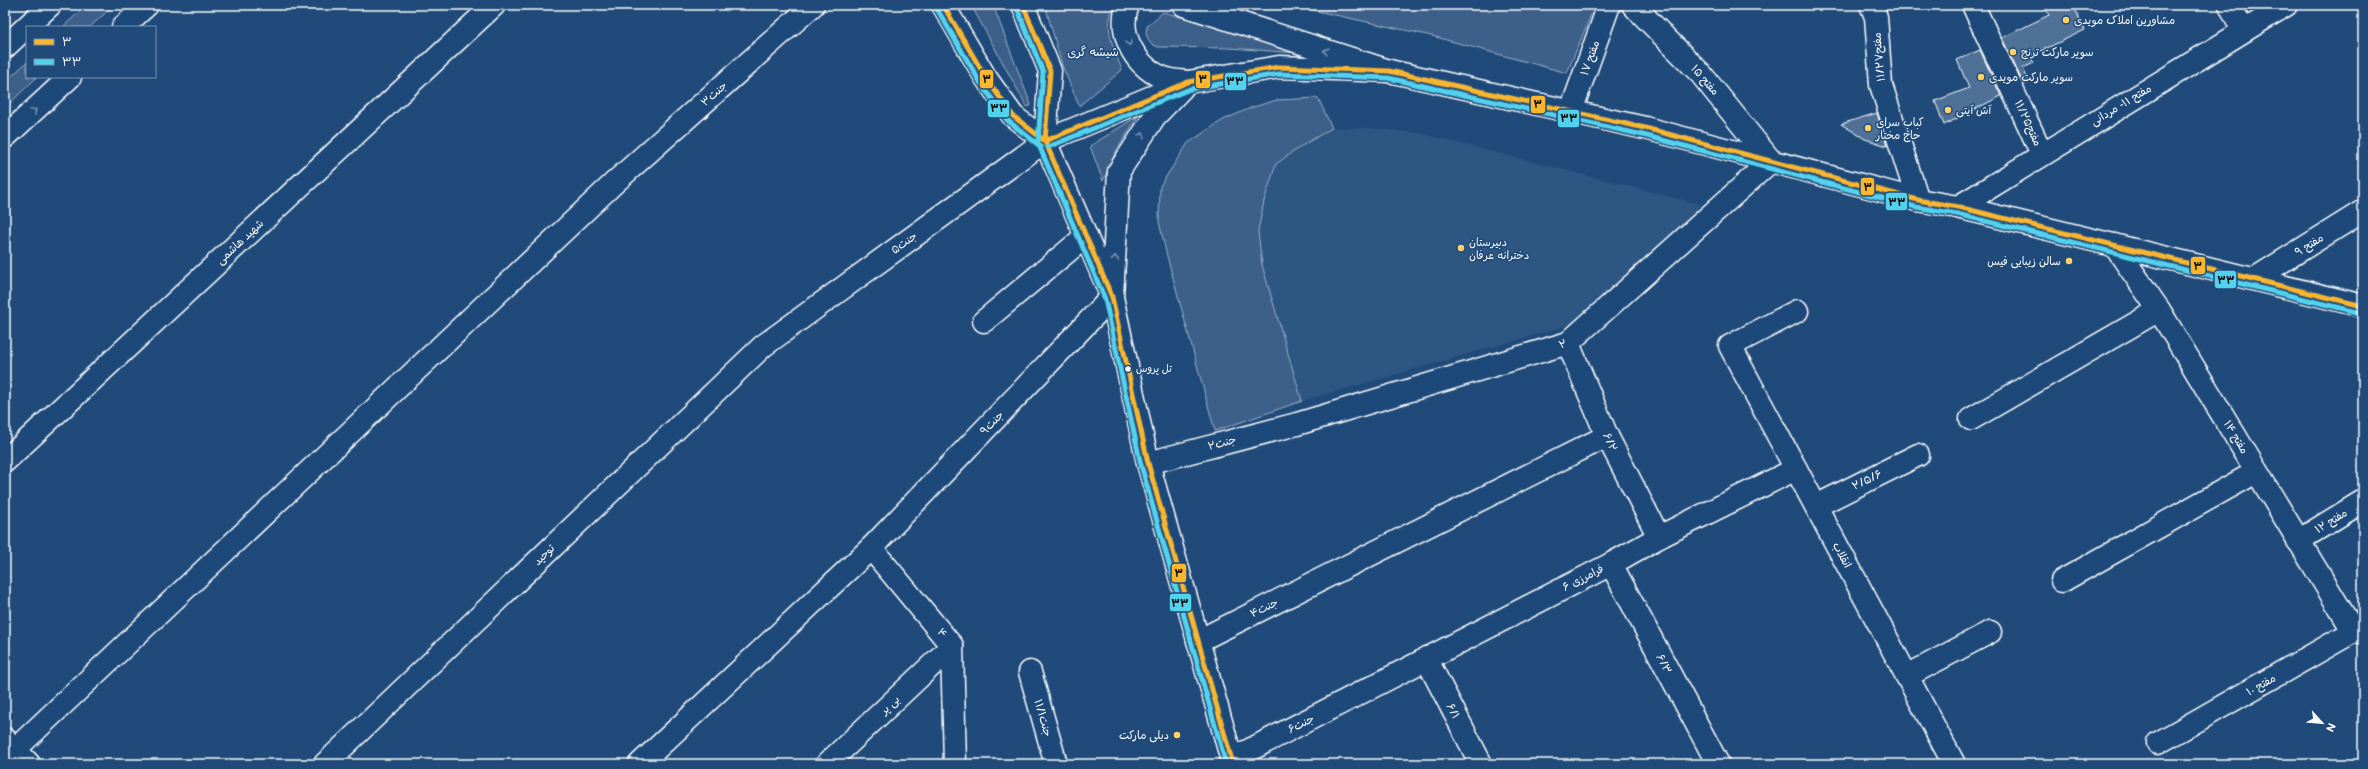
<svg xmlns="http://www.w3.org/2000/svg" width="2368" height="769" viewBox="0 0 2368 769" font-family="'Balsamiq Sans','Playpen Sans Arabic',sans-serif">
<style>
.built{fill:#2e5683}
.green{fill:#3c618b;stroke:#9eb0c5}
.building{fill:#507197;stroke:#fff}
.lines{fill:none;stroke-linecap:round;stroke-linejoin:round}
.minor-casing{stroke:#fff;stroke-width:25}
.major-casing{stroke:#fff;stroke-width:25}
.minor{stroke:#1f4a7a;stroke-width:22}
.major{stroke:#1f4a7a;stroke-width:22}
.bus-1-casing{stroke:#1f4a7a;stroke-width:8}
.bus-2-casing{stroke:#1f4a7a;stroke-width:8}
.bus-1{stroke:#fab62d;stroke-width:5}
.bus-2{stroke:#53d2ee;stroke-width:5}
.oneway{stroke:#7992af}
.poi-dot{fill:#ffd166;stroke:#1f4a7a;stroke-width:1.5}
.bus-dot{fill:#fff;stroke:#1f4a7a;stroke-width:1.5}
.labels{text-anchor:middle;dominant-baseline:central;stroke-width:3;stroke-linejoin:round;paint-order:stroke}
.bus-label{font-size:10px;fill:#fff;stroke:#1f4a7a;text-anchor:start}
.poi-label{font-size:11px;fill:#fff;stroke:#1f4a7a;text-anchor:start}
.street-label{font-size:11px;fill:#fff;stroke:#1f4a7a}
.neighbourhood-label{font-size:12px;fill:#fff;stroke:#1f4a7a}
.line-badge{stroke:#1f4a7a;stroke-width:1.5}
.pale-badge-label{font-size:11px;text-anchor:middle;font-weight:bold;fill:#111}
</style>
<rect width="100%" height="100%" fill="#1f4a7a"/>
<filter id="ink" filterUnits="userSpaceOnUse"><feTurbulence type="fractalNoise" baseFrequency=".025" numOctaves="2"/><feDisplacementMap in="SourceGraphic" scale="8" xChannelSelector="R" yChannelSelector="G"/><feConvolveMatrix kernelMatrix="1 2 1 2 8 2 1 2 1" color-interpolation-filters="sRGB"/></filter>
<g filter="url(#ink)">
<path class="built" d="M1332 128H1369L1419 133 1699 204 1701 215 1573 324 1302 401 1262 265 1258 231 1264 201 1276 164 1303 145Z"/>
<g class="green">
<path d="M87 5H114L90 27H63Z"/>
<path d="M971 5H993L1031 105 1027 107Z"/>
<path d="M1045 5H1116C1101 24 1115 51 1122 70L1079 106 1062 65Z"/>
<path d="M1289 5H1595L1567 73 1432 36Z"/>
<path d="M1163 12 1311 54 1230 48 1158 47 1150 43 1146 34 1147 26Z"/>
<path d="M27 62V77H37L5 108V82Z"/>
<path d="M1318 98 1332 128 1303 145 1276 164 1264 201 1258 231 1262 265 1302 401 1215 431 1167 256 1159 222 1160 186 1188 143 1223 120 1253 107 1277 100Z"/>
<path d="M1138 116 1115 153 1103 181 1090 146Z"/>
</g>
<g class="building">
<path d="M2044 5H2073L2085 30 2030 56 2034 63 2023 68 2029 82 2024 85 2002 38 2049 15Z"/>
<path d="M1980 50 2001 96 1944 125 1935 101 1969 88 1957 60Z"/>
<path d="M1877 113 1887 146 1865 139 1841 124Z"/>
</g>
<g class="lines">
<defs>
<g id="minor">
<path d="M943 5 986 78 1013 116 1045 141"/>
<path d="M1023 5 1050 71 1045 141 1112 297 1148 463 1233 764"/>
<path d="M1128 5C1116 34 1137 70 1167 79 1173 81 1181 81 1188 82"/>
<path d="M1184 5 1389 71 1645 128 1918 200 1958 207 2363 306"/>
<path d="M1871 5 1876 17 1881 85 1918 200"/>
<path d="M1973 5 2042 154"/>
<path d="M2230 5 2243 31"/>
<path d="M1571 111 1609 5"/>
<path d="M1958 207 2286 5"/>
<path d="M2114 245 2159 310 2354 632"/>
<path d="M2254 279 2363 211"/>
<path d="M1797 311 1730 346 1954 764"/>
<path d="M984 321 1086 236"/>
<path d="M1568 343 1607 436 1659 537"/>
<path d="M1971 419 2159 310"/>
<path d="M5 461 494 5"/>
<path d="M1148 463 1297 424 1568 343 1771 161 1701 74 1633 5"/>
<path d="M1816 506 1918 455"/>
<path d="M2298 541 2363 501"/>
<path d="M871 548 952 646 955 764"/>
<path d="M1611 564 1718 764"/>
<path d="M2062 581 2256 472"/>
<path d="M1198 641 1607 436"/>
<path d="M1426 658 1481 764"/>
<path d="M1030 672 1056 764"/>
<path d="M1907 676 1990 632"/>
<path d="M5 739 29 764"/>
<path d="M2158 743 2363 626"/>
<path d="M5 759 614 183 813 5"/>
<path d="M1232 759 1611 564 1659 537 1796 469"/>
<path d="M325 764 763 346 1045 141 1188 82 1279 67 1389 71"/>
<path d="M640 764 871 548 1112 297 1119 171 1155 116 1182 88"/>
<path d="M827 764 952 646"/>
</g>
<g id="major">
<path d="M123 27 147 5"/>
<path d="M5 47 50 5"/>
<path d="M5 137 70 77"/>
</g>
</defs>
<use href="#minor" class="minor-casing"/>
<use href="#major" class="major-casing"/>
<use href="#minor" class="minor"/>
<use href="#major" class="major"/>
<defs>
<g id="bus-1">
<path d="M943 5 986 78 1013 116 1045 141"/>
<path d="M1023 5 1050 71 1045 141 1112 297 1148 463 1233 764"/>
<path d="M1045 141 1188 82 1279 67 1389 71 1645 128 1918 200 1958 207 2363 306"/>
</g>
<g id="bus-2">
<path d="M1017 8 1043 72 1038 143 1105 299 1141 465 1226 764"/>
<path d="M937 9 980 82 1007 120 1041 147"/>
<path d="M1048 147 1190 89 1279 74 1388 78 1643 135 1916 207 1957 214 2361 313"/>
</g>
</defs>
<use href="#bus-1" class="bus-1-casing"/>
<use href="#bus-2" class="bus-2-casing"/>
<use href="#bus-1" class="bus-1"/>
<use href="#bus-2" class="bus-2"/>
</g>
<defs><path id="oneway-chevron" d="M-2-3.5L2.5 0L-2 3.5" fill="none" stroke-width="1.6" stroke-linecap="round" stroke-linejoin="round"/></defs>
<g class="oneway">
<use href="#oneway-chevron" transform="translate(1129 43) rotate(71)"/>
<use href="#oneway-chevron" transform="translate(1326 51) rotate(-162)"/>
<use href="#oneway-chevron" transform="translate(34 111) rotate(-43)"/>
<use href="#oneway-chevron" transform="translate(1142 135) rotate(-57)"/>
<use href="#oneway-chevron" transform="translate(1115 258) rotate(-87)"/>
</g>
</g>
<g class="poi-dot">
<circle cx="2066" cy="20" r="4"/>
<circle cx="2013" cy="52" r="4"/>
<circle cx="1981" cy="77" r="4"/>
<circle cx="1948" cy="110" r="4"/>
<circle cx="1868" cy="128" r="4"/>
<circle cx="1461" cy="248" r="4"/>
<circle cx="2069" cy="261" r="4"/>
<circle cx="1177" cy="735" r="4"/>
</g>
<circle class="bus-dot" cx="1128" cy="369" r="3.5"/>
<g class="labels">
<g class="bus-label">
<text x="1136" y="369">تل پروس</text>
</g>
<g class="poi-label">
<text x="2074" y="20">مشاورین املاک مویدی</text>
<text x="2021" y="52">سوپر مارکت ترنج</text>
<text x="1989" y="77">سوپر مارکت مویدی</text>
<text x="1956" y="110">آش آیتی</text>
<text x="1876" y="122">کباب سرای<tspan x="1876" dy="13">حاج مختار</tspan></text>
<text x="1469" y="242">دبیرستان<tspan x="1469" dy="13">دخترانه عرفان</tspan></text>
<text x="2061" y="261" text-anchor="end">سالن زیبایی فیس</text>
<text x="1169" y="735" text-anchor="end">دیلی مارکت</text>
</g>
<g class="street-label">
<text transform="translate(1879 57) rotate(-95)">مفتح۱۱/۲۷</text>
<text transform="translate(1590 58) rotate(-70)">مفتح ۱۷</text>
<text transform="translate(1705 80) rotate(49)">مفتح ۱۵</text>
<text transform="translate(714 94) rotate(-42)">جنت۳</text>
<text transform="translate(2121 105) rotate(-31)">مفتح ۱۱- مردانی</text>
<text transform="translate(2028 123) rotate(65)">مفتح۱۱/۲۵</text>
<text transform="translate(240 242) rotate(-43)">شهید هاشمی</text>
<text transform="translate(904 243) rotate(-36)">جنت۵</text>
<text transform="translate(2309 245) rotate(-32)">مفتح ۹</text>
<text transform="translate(1563 344) rotate(-22)">۲</text>
<text transform="translate(992 423) rotate(-46)">جنت۹</text>
<text transform="translate(2236 437) rotate(59)">مفتح ۱۴</text>
<text transform="translate(1610 442) rotate(64)">۶/۲</text>
<text transform="translate(1222 443) rotate(-15)">جنت۲</text>
<text transform="translate(1867 480) rotate(-26)">۲/۵/۶</text>
<text transform="translate(2331 521) rotate(-32)">مفتح ۱۲</text>
<text transform="translate(544 555) rotate(-44)">توحید</text>
<text transform="translate(1842 555) rotate(62)">انقلاب</text>
<text transform="translate(1583 578) rotate(-27)">فرامرزی ۶</text>
<text transform="translate(1264 608) rotate(-26)">جنت۴</text>
<text transform="translate(942 633) rotate(50)">۴</text>
<text transform="translate(1664 664) rotate(62)">۶/۳</text>
<text transform="translate(2261 685) rotate(-30)">مفتح ۱۰</text>
<text transform="translate(890 705) rotate(-43)">بی پر</text>
<text transform="translate(1453 711) rotate(62)">۶/۱</text>
<text transform="translate(1043 718) rotate(74)">جنت۱۱/۱</text>
<text transform="translate(1301 724) rotate(-27)">جنت۶</text>
</g>
<g class="neighbourhood-label">
<text x="1093" y="52">شیشه گری</text>
</g>
</g>
<g class="line-badge">
<rect x="979" y="69" width="15" height="20" rx="4" fill="#fab62d"/>
<rect x="1195" y="70" width="16" height="19" rx="4" fill="#fab62d"/>
<rect x="1224" y="72" width="23" height="19" rx="4" fill="#53d2ee"/>
<rect x="1530" y="95" width="16" height="19" rx="4" fill="#fab62d"/>
<rect x="987" y="99" width="23" height="19" rx="4" fill="#53d2ee"/>
<rect x="1557" y="109" width="23" height="19" rx="4" fill="#53d2ee"/>
<rect x="1860" y="177" width="15" height="19" rx="4" fill="#fab62d"/>
<rect x="1885" y="192" width="23" height="19" rx="4" fill="#53d2ee"/>
<rect x="2190" y="256" width="16" height="19" rx="4" fill="#fab62d"/>
<rect x="2214" y="270" width="23" height="19" rx="4" fill="#53d2ee"/>
<rect x="1171" y="563" width="16" height="20" rx="4" fill="#fab62d"/>
<rect x="1169" y="593" width="23" height="19" rx="4" fill="#53d2ee"/>
</g>
<g class="pale-badge-label">
<text x="987" y="83">۳</text>
<text x="1203" y="83">۳</text>
<text x="1235" y="85">۳۳</text>
<text x="1538" y="108">۳</text>
<text x="999" y="112">۳۳</text>
<text x="1569" y="122">۳۳</text>
<text x="1868" y="191">۳</text>
<text x="1897" y="206">۳۳</text>
<text x="2198" y="270">۳</text>
<text x="2226" y="284">۳۳</text>
<text x="1179" y="577">۳</text>
<text x="1180" y="607">۳۳</text>
</g>
<rect width="2368" height="769" fill="none" stroke="#1f4a7a" stroke-width="20"/>
<rect x="10" y="10" width="2348" height="749" fill="none" stroke="#fff" stroke-width="1.5" filter="url(#ink)"/>
<rect x="26" y="26" width="130" height="52" fill="#1f4a7a" stroke="#7992af"/>
<rect x="34" y="39" width="20" height="6" fill="#fab62d" stroke="#7992af"/>
<text x="62" y="46" font-size="12" fill="#ffffff">۳</text>
<rect x="34" y="59" width="20" height="6" fill="#53d2ee" stroke="#7992af"/>
<text x="62" y="66" font-size="12" fill="#ffffff">۳۳</text>
<g transform="translate(2322 723) rotate(117)" stroke="#1f4a7a" stroke-width="3" paint-order="stroke">
<path d="M0-3L7 15L0 10L-7 15Z" fill="#ffffff"/>
<text y="-6" font-size="11" font-weight="bold" text-anchor="middle" fill="#ffffff">N</text>
</g>
</svg>
